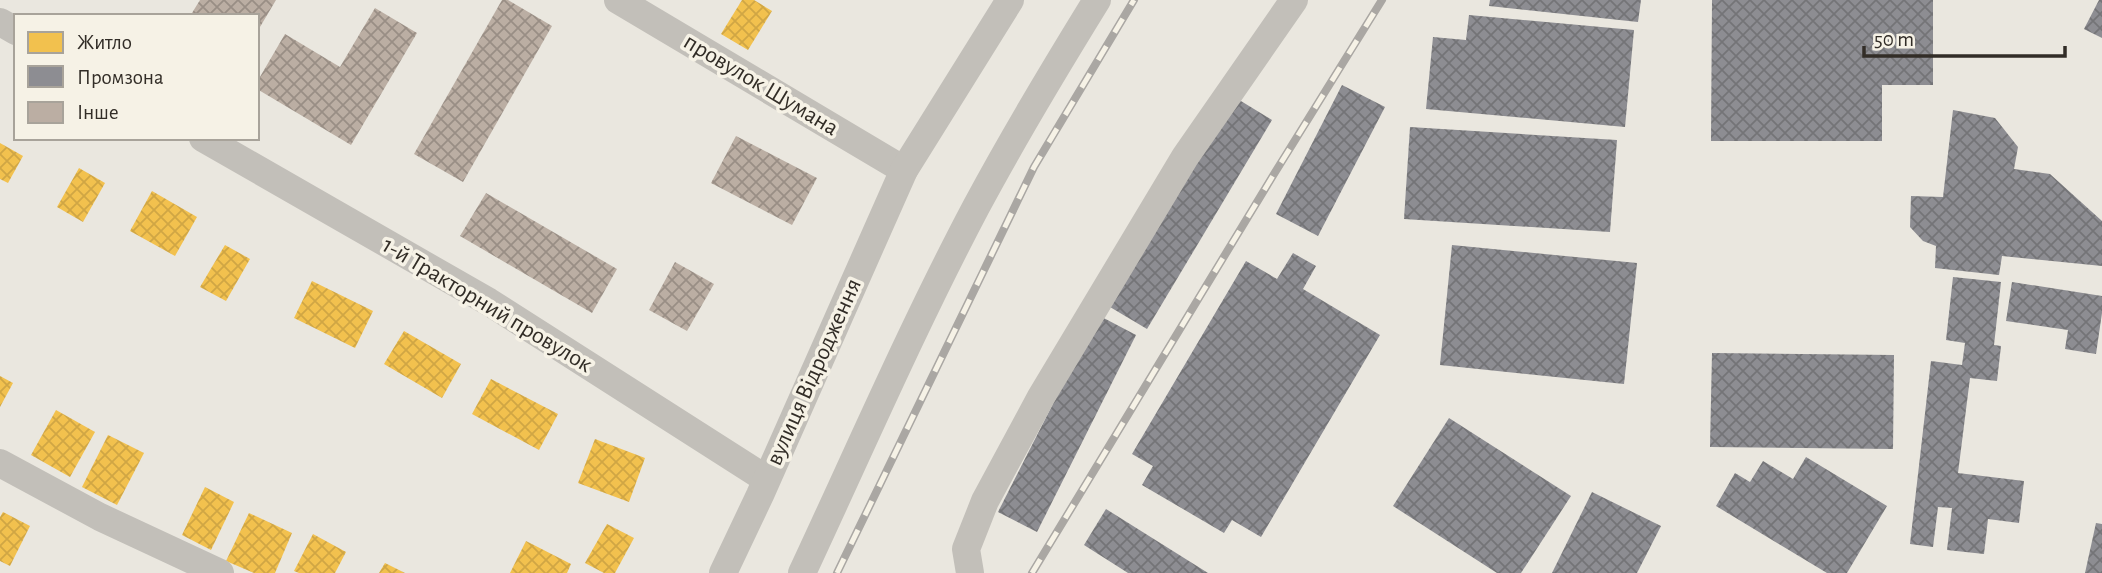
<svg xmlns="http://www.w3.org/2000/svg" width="2102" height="573" viewBox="0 0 2102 573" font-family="'Alegreya Sans',sans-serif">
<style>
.homes{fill:url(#homes-cross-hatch)}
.industry{fill:url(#industry-cross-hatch)}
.building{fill:url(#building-cross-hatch)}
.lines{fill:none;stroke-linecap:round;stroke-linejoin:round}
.minor{stroke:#c2bfb9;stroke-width:28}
.rail-casing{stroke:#aaa7a3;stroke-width:8}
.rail{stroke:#f6f2e6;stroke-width:5;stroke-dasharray:16;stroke-linecap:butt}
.labels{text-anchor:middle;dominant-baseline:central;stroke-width:7;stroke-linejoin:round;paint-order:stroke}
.street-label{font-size:24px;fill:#322d27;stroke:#f6f2e6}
</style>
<defs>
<pattern id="homes-cross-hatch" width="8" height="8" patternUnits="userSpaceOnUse" patternTransform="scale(1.75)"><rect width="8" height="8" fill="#f2c14e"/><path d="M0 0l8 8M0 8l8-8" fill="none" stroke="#d0a644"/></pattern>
<pattern id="industry-cross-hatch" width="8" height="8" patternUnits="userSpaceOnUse" patternTransform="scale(1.75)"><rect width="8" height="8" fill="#8d8d92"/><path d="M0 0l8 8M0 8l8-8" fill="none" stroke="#747477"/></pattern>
<pattern id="building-cross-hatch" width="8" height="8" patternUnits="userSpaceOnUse" patternTransform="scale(1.75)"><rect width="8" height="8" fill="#bbaea3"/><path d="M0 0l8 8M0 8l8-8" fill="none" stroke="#998e85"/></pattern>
</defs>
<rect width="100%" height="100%" fill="#eae7df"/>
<g class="homes">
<path d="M742 0H754L772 11 748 50 721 34Z"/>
<path d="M0 143 23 156 8 183 0 179Z"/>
<path d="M79 168 105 183 83 222 57 207Z"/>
<path d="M152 191 197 217 175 256 130 231Z"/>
<path d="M225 245 250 259 226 301 200 287Z"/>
<path d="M312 281 373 311 355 348 294 318Z"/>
<path d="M404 331 461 364 442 398 384 364Z"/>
<path d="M0 376 13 383 0 407Z"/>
<path d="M491 379 558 414 539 450 472 414Z"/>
<path d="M56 410 95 432 70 477 31 455Z"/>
<path d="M108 435 144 453 117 505 82 487Z"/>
<path d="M595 439 645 458 629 502 578 483Z"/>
<path d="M205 487 234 502 211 550 182 535Z"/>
<path d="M3 512 30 526 10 566 0 561V517Z"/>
<path d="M249 513 292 533 275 573H254L226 561Z"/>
<path d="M607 524 634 538 615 573H604L585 563Z"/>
<path d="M313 534 346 552 335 573H299L294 571Z"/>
<path d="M526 541 571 564 567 573H510Z"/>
<path d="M385 563 405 573H379Z"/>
</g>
<g class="industry">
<path d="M1490 0H1641L1638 22 1489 6Z"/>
<path d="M1712 0H1933V85H1882V141H1711Z"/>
<path d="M2099 0H2102V38L2084 29Z"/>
<path d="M1469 15 1634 30 1625 127 1426 109 1433 37 1466 40Z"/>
<path d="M1342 85 1385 107 1318 236 1276 214Z"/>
<path d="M1236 98 1272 120 1147 329 1110 307Z"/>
<path d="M1953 110 1995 118 2018 147 2014 169 2050 174 2102 221V266L2002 256 1999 275 1935 268 1936 246 1923 241 1910 227 1911 196 1943 197Z"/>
<path d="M1410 127 1617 140 1610 232 1404 219Z"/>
<path d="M1452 245 1637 263 1624 384 1440 365Z"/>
<path d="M1293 253 1316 266 1303 289 1380 335 1261 537 1232 520 1224 533 1142 485 1153 466 1132 454 1246 261 1277 279Z"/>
<path d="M1953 277 2001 282 1994 345 2001 346 1997 381 1970 378 1958 473 2024 481 2019 523 1988 519 1984 554 1947 550 1952 508 1938 507 1933 547 1910 544 1931 361 1962 365 1965 343 1946 340Z"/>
<path d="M2012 282 2102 296V313L2096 354 2065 349 2068 330 2006 321Z"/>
<path d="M1098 315 1136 335 1037 532 998 512Z"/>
<path d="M1712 353 1894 355 1893 449 1710 447Z"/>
<path d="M1449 418 1571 496 1521 573H1497L1393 506Z"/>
<path d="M1806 457 1887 506 1847 573H1827L1716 506 1735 473 1750 482 1763 461 1793 479Z"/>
<path d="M1592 492 1661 526 1637 573H1552Z"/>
<path d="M1106 509 1208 573H1128L1084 545Z"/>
<path d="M2096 523 2102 524V573H2085Z"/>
</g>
<g class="building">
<path d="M200 0H276L257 32V16H196L192 13Z"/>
<path d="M502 0H508L552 26 463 182 414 154Z"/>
<path d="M375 8 417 33 351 145 257 89V82L285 34 340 67Z"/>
<path d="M736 136 817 178 792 225 711 183Z"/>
<path d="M486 193 617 269 592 313 460 236Z"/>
<path d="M675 262 714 284 687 331 649 310Z"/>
</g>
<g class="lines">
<g class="minor">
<path d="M618 0 904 170"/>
<path d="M0 22 16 31"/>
<path d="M203 138 489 302 766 479"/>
<path d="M0 463 100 517 220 573"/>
<path d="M723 573 760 495 904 170 1010 0"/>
<path d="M802 573C859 451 913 326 976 207 1014 136 1055 68 1097 0"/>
<path d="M970 573 966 549 985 501 1041 397 1185 157 1294 0"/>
</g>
<defs>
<g id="rail">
<path d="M837 573 1034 167 1134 0"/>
<path d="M1032 573 1274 174 1382 0"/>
</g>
</defs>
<use href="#rail" class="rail-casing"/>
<use href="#rail" class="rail"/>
</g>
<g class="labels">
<g class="street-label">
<text transform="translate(761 85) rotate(31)">провулок Шумана</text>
<text transform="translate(487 305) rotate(31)">1-й Тракторний провулок</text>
<text transform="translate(814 372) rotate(-66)">вулиця Відродження</text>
</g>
</g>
<rect x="14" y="14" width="245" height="126" fill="#f6f2e6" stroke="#a8a39a" stroke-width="2"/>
<rect x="28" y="32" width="35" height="21" fill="#f2c14e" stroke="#a8a39a" stroke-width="2"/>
<text x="77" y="49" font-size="21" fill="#322d27">Житло</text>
<rect x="28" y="66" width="35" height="21" fill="#8d8d92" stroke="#a8a39a" stroke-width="2"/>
<text x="77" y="84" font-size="21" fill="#322d27">Промзона</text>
<rect x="28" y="102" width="35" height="21" fill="#bbaea3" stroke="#a8a39a" stroke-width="2"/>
<text x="77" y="119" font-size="21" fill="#322d27">Інше</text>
<path d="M1864 46v10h201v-10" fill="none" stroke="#322d27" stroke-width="3.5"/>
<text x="1874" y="46" font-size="21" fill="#322d27" stroke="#f6f2e6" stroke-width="5" paint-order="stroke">50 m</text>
</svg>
